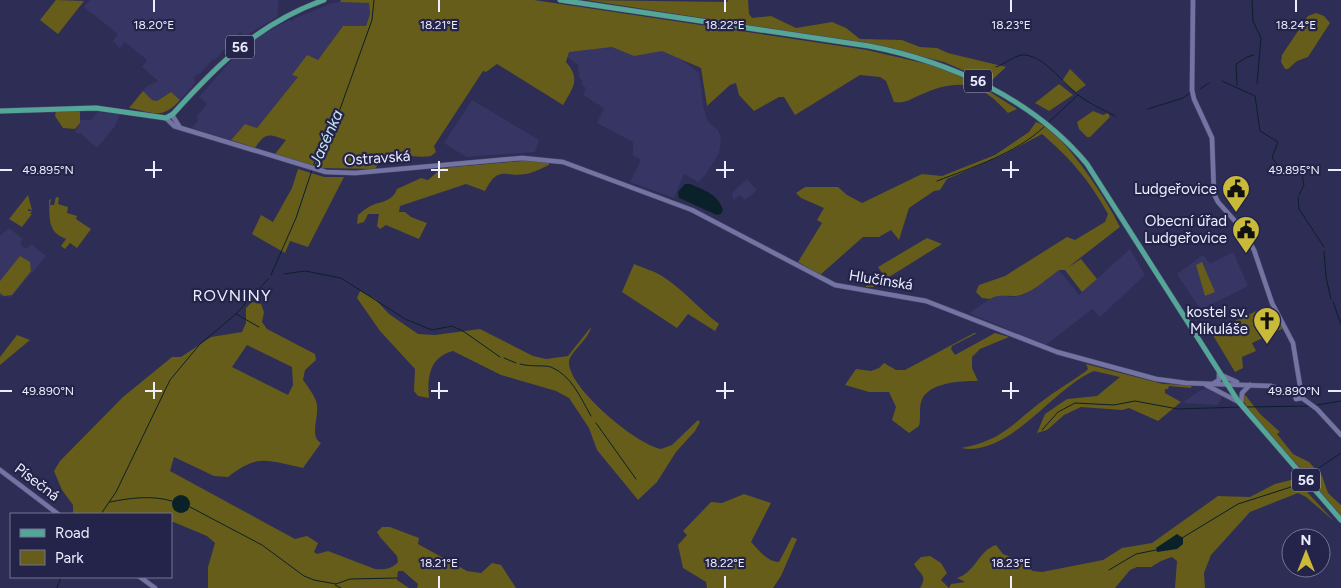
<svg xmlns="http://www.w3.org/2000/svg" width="1341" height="588" viewBox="0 0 1341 588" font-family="Figtree,sans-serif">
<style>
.built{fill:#363564}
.green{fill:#655d19;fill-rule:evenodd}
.water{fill:#0b2129}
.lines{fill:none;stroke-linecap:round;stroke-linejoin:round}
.stream{stroke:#0b2129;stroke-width:1}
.secondary-casing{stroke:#4a4869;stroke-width:5.5}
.primary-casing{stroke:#4a4869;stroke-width:6}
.secondary{stroke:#7374a3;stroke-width:4.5}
.primary{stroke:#53a698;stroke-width:5}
.ticks{fill:none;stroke:#ecedfd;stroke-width:2}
.labels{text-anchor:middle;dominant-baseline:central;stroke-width:4.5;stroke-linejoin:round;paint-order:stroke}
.shield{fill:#24234a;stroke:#b0b0c7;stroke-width:1}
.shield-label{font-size:14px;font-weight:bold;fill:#ecedfd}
.street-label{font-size:15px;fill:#ecedfd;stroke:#24234a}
.poi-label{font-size:15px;fill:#ecedfd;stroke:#24234a;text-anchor:end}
.water-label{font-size:16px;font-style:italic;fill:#c8e8f4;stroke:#24234a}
.neighbourhood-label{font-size:16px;letter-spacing:1px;fill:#ecedfd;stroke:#24234a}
.ticks-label{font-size:12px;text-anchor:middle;fill:#ecedfd;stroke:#24234a;stroke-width:4.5;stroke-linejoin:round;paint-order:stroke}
</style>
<rect width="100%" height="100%" fill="#2e2d55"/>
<g class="built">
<path d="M90 0H278L279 2 277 17 245 36 240 32 215 60 213 59 201 73 197 74 194 77 195 83 180 100 171 92 157 101 151 100 143 91 147 86 158 81 142 67 147 60 125 42 120 48 113 41 118 34 84 7Z"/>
<path d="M347 1 369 3 370 14 366 27 343 26 318 60 292 75 299 77 257 128 245 124 231 140 192 128 199 119 196 117 207 104 199 97 236 55 253 40 289 20 292 21 295 18 332 3Z"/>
<path d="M657 40 699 73 704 110 708 122 718 130 721 138 719 153 706 174 699 182 684 174 674 198 630 182 641 160 633 155V142L597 123 604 108 583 95 586 88 582 85 583 81 579 77 578 65 556 49Z"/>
<path d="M472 100 539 140 535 152 466 157 444 143Z"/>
<path d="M98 112 120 114 115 126 97 148 80 133 78 134 75 132 81 120H91Z"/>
<path d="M747 179 757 190 745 200 740 195 733 200 732 193Z"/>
<path d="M9 228 23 239 20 244 26 249 31 244 46 256 11 297 0 296V236Z"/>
<path d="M1130 249 1145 275 1100 317 1092 309 1046 345 969 313 996 295 1015 297 1025 294 1059 270 1079 295Z"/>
<path d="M1233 252 1248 286 1201 310 1177 274 1203 255 1210 264Z"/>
<path d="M1207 388 1222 396 1218 405 1182 403 1199 391Z"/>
</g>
<g class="green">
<path d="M56 0 84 1 58 34 40 20Z"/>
<path d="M341 0H534L867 50 940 67 979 85 1017 109 1008 113C979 81 959 78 920 95 911 99 904 104 894 102L886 81 880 77 860 75 795 115 784 97H779L754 111 739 95 736 83 730 85 707 106 701 68 662 51 634 56 612 47 569 52 566 62C581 79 573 88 563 105L497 64 486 72 483 71 434 146 436 152 431 156C411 160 388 146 375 169L321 168 275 154 286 140C268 134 266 132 255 148L231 140 245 124 257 128 298 77 292 75 307 55 318 60 343 26H366L370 14 369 3 340 2Z"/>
<path d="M586 0 727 2 728 0H748L749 14 752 18 771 16 796 28 832 22 846 28 860 39 902 40 920 47 937 48 948 53 1006 67 990 82 944 62 874 45Z"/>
<path d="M1316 13 1324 16 1330 23 1308 57 1297 61 1288 69H1285L1281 62 1282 55 1308 16Z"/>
<path d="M1070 69 1086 85 1076 92 1062 81Z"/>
<path d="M1059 84 1073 95 1049 111 1035 103Z"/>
<path d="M143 91 152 100 157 101 171 92 180 100C161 121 153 112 129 108Z"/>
<path d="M56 111H80V123L75 129 63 128 55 116Z"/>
<path d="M1093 111 1103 115 1108 113 1110 117 1090 137H1087L1079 129 1077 122Z"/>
<path d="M1036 122C1061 128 1109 203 1120 227L1067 268 1081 259 1097 279 1082 292 1065 270H1059C1048 278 1034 291 1021 295 1010 298 1000 293 990 299L982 298 976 292 979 285 1005 276 1067 237 1075 240 1105 222 1108 214C1089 180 1071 159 1042 134L1003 155 947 179 940 190 934 191 909 208 899 240 891 230 879 237H863L820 275 798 262 822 223 817 220 824 208 801 198 796 193 805 187H838L847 195 862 203 922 174 942 176 995 155 1029 132Z"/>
<path d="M533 160 549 163V165C542 168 533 173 526 174 505 178 499 164 485 191L466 184 400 206 399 212H405L411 217 427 223 419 239 386 225 380 229 377 226 379 214H368L364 222 357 224 358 215C363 211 369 206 375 204 385 201 393 200 397 189L421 178 428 180 442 168Z"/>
<path d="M298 169 324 177H344L308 247 290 241 285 253 252 234 261 215 273 222 292 188Z"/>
<path d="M28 195 32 210 28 209V211H32L30 214H32L22 227 9 219Z"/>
<path d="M56 197 59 198 58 204 68 207 67 213 77 216 76 219 91 229 77 248 70 243 65 249 61 246 66 239C47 232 50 218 49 200L51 199 50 205H54Z"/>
<path d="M927 238 942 244 873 287H865L882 273 878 267Z"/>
<path d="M20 256 30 262 31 271 12 295 4 296 0 293V281Z"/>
<path d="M1202 262 1215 292 1205 296 1196 265Z"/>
<path d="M634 264C643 268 654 271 662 276 683 289 699 309 719 324L715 331 688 314 677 328 622 292Z"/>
<path d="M360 291 375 299 389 314 418 334 435 335 480 329 533 356 546 359 568 356 591 327C589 339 570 352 569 362 568 388 637 445 661 449L672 445 698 420 700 422 695 431 676 452 657 482 638 500 597 450 589 428 569 398 556 391 501 375 453 351C430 357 427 376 429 398L418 396 414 391 415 369 380 331 357 298Z"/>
<path d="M252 302 261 304 264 312 262 322 267 329 315 354 316 360 305 370 303 380C308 387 313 393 316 401 321 414 308 436 321 443L303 468C267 461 258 453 228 477L214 476 174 457 170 471 295 539 307 536 318 543 314 552 317 554 328 551 375 569C384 570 392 569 398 562L397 556 380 537 377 532 382 527H390L419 538 418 544 467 571 481 573 492 563 501 565 516 588H417L418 584 403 571H398L397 580 409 588H208V567L215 543 207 536 171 521V514H73V505L62 490 54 471 60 461 123 397 172 357H181L211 337 242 332 246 323V308ZM247 345 292 367 293 385 288 395 232 367Z"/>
<path d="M1265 307 1268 312 1272 310 1284 328 1252 343 1256 351 1242 357 1243 368 1235 372 1211 332Z"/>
<path d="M974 333H977L952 346 951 349 955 355 995 333 1009 337 980 349 972 357V368L978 381C961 381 927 382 921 402 919 410 921 419 919 426L909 433 892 420 896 407 889 392H869L845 385 856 369 871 371 879 368 884 363 896 370H905Z"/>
<path d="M17 335 30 340 0 365V357Z"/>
<path d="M1086 364 1163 384 1192 385 1191 388 1169 386 1168 389H1165V393L1181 402 1158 421 1129 408 1122 410 1081 407 1064 415 1047 430 1037 433 1045 414 1067 399 1097 396 1120 377 1094 371C1054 387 1009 458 961 448 1001 441 1011 425 1041 402 1055 391 1071 382 1086 371L1088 369Z"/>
<path d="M1243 392 1260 414 1280 432 1277 434 1293 454 1309 462 1322 476 1328 493 1341 505V516L1248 409 1243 400Z"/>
<path d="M1295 479 1334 521 1306 497 1298 493 1250 512 1211 555 1204 573 1205 588H1175L1177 561 1172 557 1161 561 1151 567H1137L1130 570 1115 588H920C928 575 920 575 914 564L921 557 930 556 941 563 947 573 941 580 949 588 951 584 965 582 957 578C975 573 978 551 996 545L1003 554 1026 563 1027 567 1033 571 1042 572 1103 560 1122 548 1152 543 1218 496 1250 497 1275 484Z"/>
<path d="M744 494 771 503 751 542C759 550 767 562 779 562L792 537 797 539 781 576 773 588H707L706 582 683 568 678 545 687 535 683 531 711 502 722 503Z"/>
</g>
<g class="water">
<path d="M685 184H690C704 190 718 194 723 210L721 214 717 215 679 198 678 192Z"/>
<circle cx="181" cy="504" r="9"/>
<path d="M1177 534 1183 538V544L1177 549 1157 552 1156 548Z"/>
</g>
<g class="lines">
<g class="stream">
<path d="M1252 0 1253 21 1261 38 1257 84"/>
<path d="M996 67C1005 64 1016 54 1025 55 1045 57 1063 83 1078 95 1090 104 1102 109 1115 116"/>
<path d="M1222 81 1255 96 1260 131 1278 142 1272 158 1279 167"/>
<path d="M1237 85 1236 64 1247 57 1254 55"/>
<path d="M1200 89 1209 83"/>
<path d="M1148 109 1183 98 1190 93"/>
<path d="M1049 122 1078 95"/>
<path d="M1283 167 1293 168 1302 175 1304 185 1299 195"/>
<path d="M937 181C973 167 1015 154 1044 127"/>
<path d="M1298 197 1299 209 1324 247"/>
<path d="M1324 251 1326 277 1331 299"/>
<path d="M284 274 305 271 341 278 405 319 432 330 452 326 463 331 500 357"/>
<path d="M271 275 296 218 317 155 335 123 372 20 374 0"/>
<path d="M1333 302 1341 324"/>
<path d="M236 314 259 327"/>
<path d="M504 358 516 363"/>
<path d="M520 364C530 367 546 365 551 367 572 376 580 397 591 416"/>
<path d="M1317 405 1341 401"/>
<path d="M1245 407 1311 406"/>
<path d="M596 423 636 479"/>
<path d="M1042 430 1058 412 1075 403 1114 405 1135 401 1178 409 1241 407"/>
<path d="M1307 476 1341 453"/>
<path d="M110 502C130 498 151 495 172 501"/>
<path d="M190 507 262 545 304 576 314 580 336 584 350 579 397 578"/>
<path d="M101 514 116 492 170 380 200 344 236 314 268 279"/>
<path d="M1182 538 1238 504 1291 487 1300 481"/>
<path d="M1109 570 1136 554 1156 550"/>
<path d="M335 585 341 588"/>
<path d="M57 588 61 577"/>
</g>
<defs>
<g id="secondary">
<path d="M1193 0 1192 90 1194 99 1212 138 1214 194 1218 202 1243 230 1254 250 1272 303 1293 343 1302 398"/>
<path d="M172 115 179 126"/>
<path d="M166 118 174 126 326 172 355 173 522 158 563 162 692 210 835 285 926 301 1057 352 1156 379 1186 383 1271 386 1295 394"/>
<path d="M1214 383 1219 380V374L1237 382"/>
<path d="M1206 385 1237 401"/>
<path d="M1295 394 1296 399 1302 398"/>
<path d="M1302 398 1317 409 1341 435"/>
<path d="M1241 404 1242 393 1250 385"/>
<path d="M0 470 58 514"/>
<path d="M140 577 155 588"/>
</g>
<g id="primary">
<path d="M560 0 869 46C951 62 1033 99 1087 164L1238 401 1341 520"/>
<path d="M0 111 96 108 166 118 173 114C218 64 259 23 324 0"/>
</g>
</defs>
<use href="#secondary" class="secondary-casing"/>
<use href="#primary" class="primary-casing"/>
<use href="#secondary" class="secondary"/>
<use href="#primary" class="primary"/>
</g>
<path class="ticks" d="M154 0V12M439 0V12M725 0V12M1011 0V12M1296 0V12M154 161V178M439 161V178M725 161V178M1011 161V178M0 170H12M145 170H162M431 170H448M716 170H734M1002 170H1019M1328 170H1341M154 382V399M439 382V399M725 382V399M1011 382V399M0 391H12M145 391H162M431 391H448M716 391H734M1002 391H1019M1328 391H1341M439 576V588M725 576V588M1011 576V588"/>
<defs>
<symbol id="civic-pin" viewBox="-11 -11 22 30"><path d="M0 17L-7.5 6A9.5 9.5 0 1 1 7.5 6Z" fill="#c9ba3a" stroke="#24234a"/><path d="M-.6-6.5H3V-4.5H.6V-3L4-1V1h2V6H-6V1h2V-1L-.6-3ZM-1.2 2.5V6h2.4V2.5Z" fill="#111"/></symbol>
<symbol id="church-pin" viewBox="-11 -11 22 30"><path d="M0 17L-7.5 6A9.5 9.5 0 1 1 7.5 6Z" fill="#c9ba3a" stroke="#24234a"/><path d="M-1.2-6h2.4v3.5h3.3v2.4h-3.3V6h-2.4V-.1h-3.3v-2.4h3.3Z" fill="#111"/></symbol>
</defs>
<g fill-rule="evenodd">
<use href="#civic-pin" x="1220" y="173" width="32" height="43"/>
<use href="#civic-pin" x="1230" y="214" width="32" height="43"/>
<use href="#church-pin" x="1251" y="305" width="32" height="43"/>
</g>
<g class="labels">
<g class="shield">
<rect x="226" y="35.5" width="28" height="23" rx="4"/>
<rect x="964" y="69.5" width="28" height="23" rx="4"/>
<rect x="1292" y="468.5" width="28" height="23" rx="4"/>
</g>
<g class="shield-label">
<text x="240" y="47">56</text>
<text x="978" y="81">56</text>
<text x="1306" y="480">56</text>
</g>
<g class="street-label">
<text transform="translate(377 158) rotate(-4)">Ostravská</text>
<text transform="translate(881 280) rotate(9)">Hlučínská</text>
<text transform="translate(37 482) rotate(37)">Písečná</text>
</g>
<g class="poi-label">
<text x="1217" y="189">Ludgeřovice</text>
<text x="1227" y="221">Obecní úřad<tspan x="1227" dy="17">Ludgeřovice</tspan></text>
<text x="1248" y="312">kostel sv.<tspan x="1248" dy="17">Mikuláše</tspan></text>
</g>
<g class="water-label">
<text transform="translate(326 138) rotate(-66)">Jasénka</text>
</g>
<g class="neighbourhood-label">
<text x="232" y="295">ROVNINY</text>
</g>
</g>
<g class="ticks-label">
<text x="154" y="29">18.20°E</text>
<text x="439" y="29">18.21°E</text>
<text x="725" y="29">18.22°E</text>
<text x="1011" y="29">18.23°E</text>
<text x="1296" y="29">18.24°E</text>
<text x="48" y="174">49.895°N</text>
<text x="1294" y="174">49.895°N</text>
<text x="48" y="395">49.890°N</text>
<text x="1294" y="395">49.890°N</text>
<text x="439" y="567">18.21°E</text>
<text x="725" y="567">18.22°E</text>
<text x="1011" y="567">18.23°E</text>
</g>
<rect x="10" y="513" width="162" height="65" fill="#24234a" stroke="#747492"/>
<rect x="20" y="529" width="25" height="8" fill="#53a698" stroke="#747492"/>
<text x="55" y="538" font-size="15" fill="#ecedfd">Road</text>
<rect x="20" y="550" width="25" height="15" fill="#655d19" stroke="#747492"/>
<text x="55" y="563" font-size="15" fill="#ecedfd">Park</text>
<g transform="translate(1306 553)"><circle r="24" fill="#24234a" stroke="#747492"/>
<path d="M0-4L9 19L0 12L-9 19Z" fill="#c9ba3a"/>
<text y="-8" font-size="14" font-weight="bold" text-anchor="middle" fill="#ecedfd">N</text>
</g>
</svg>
